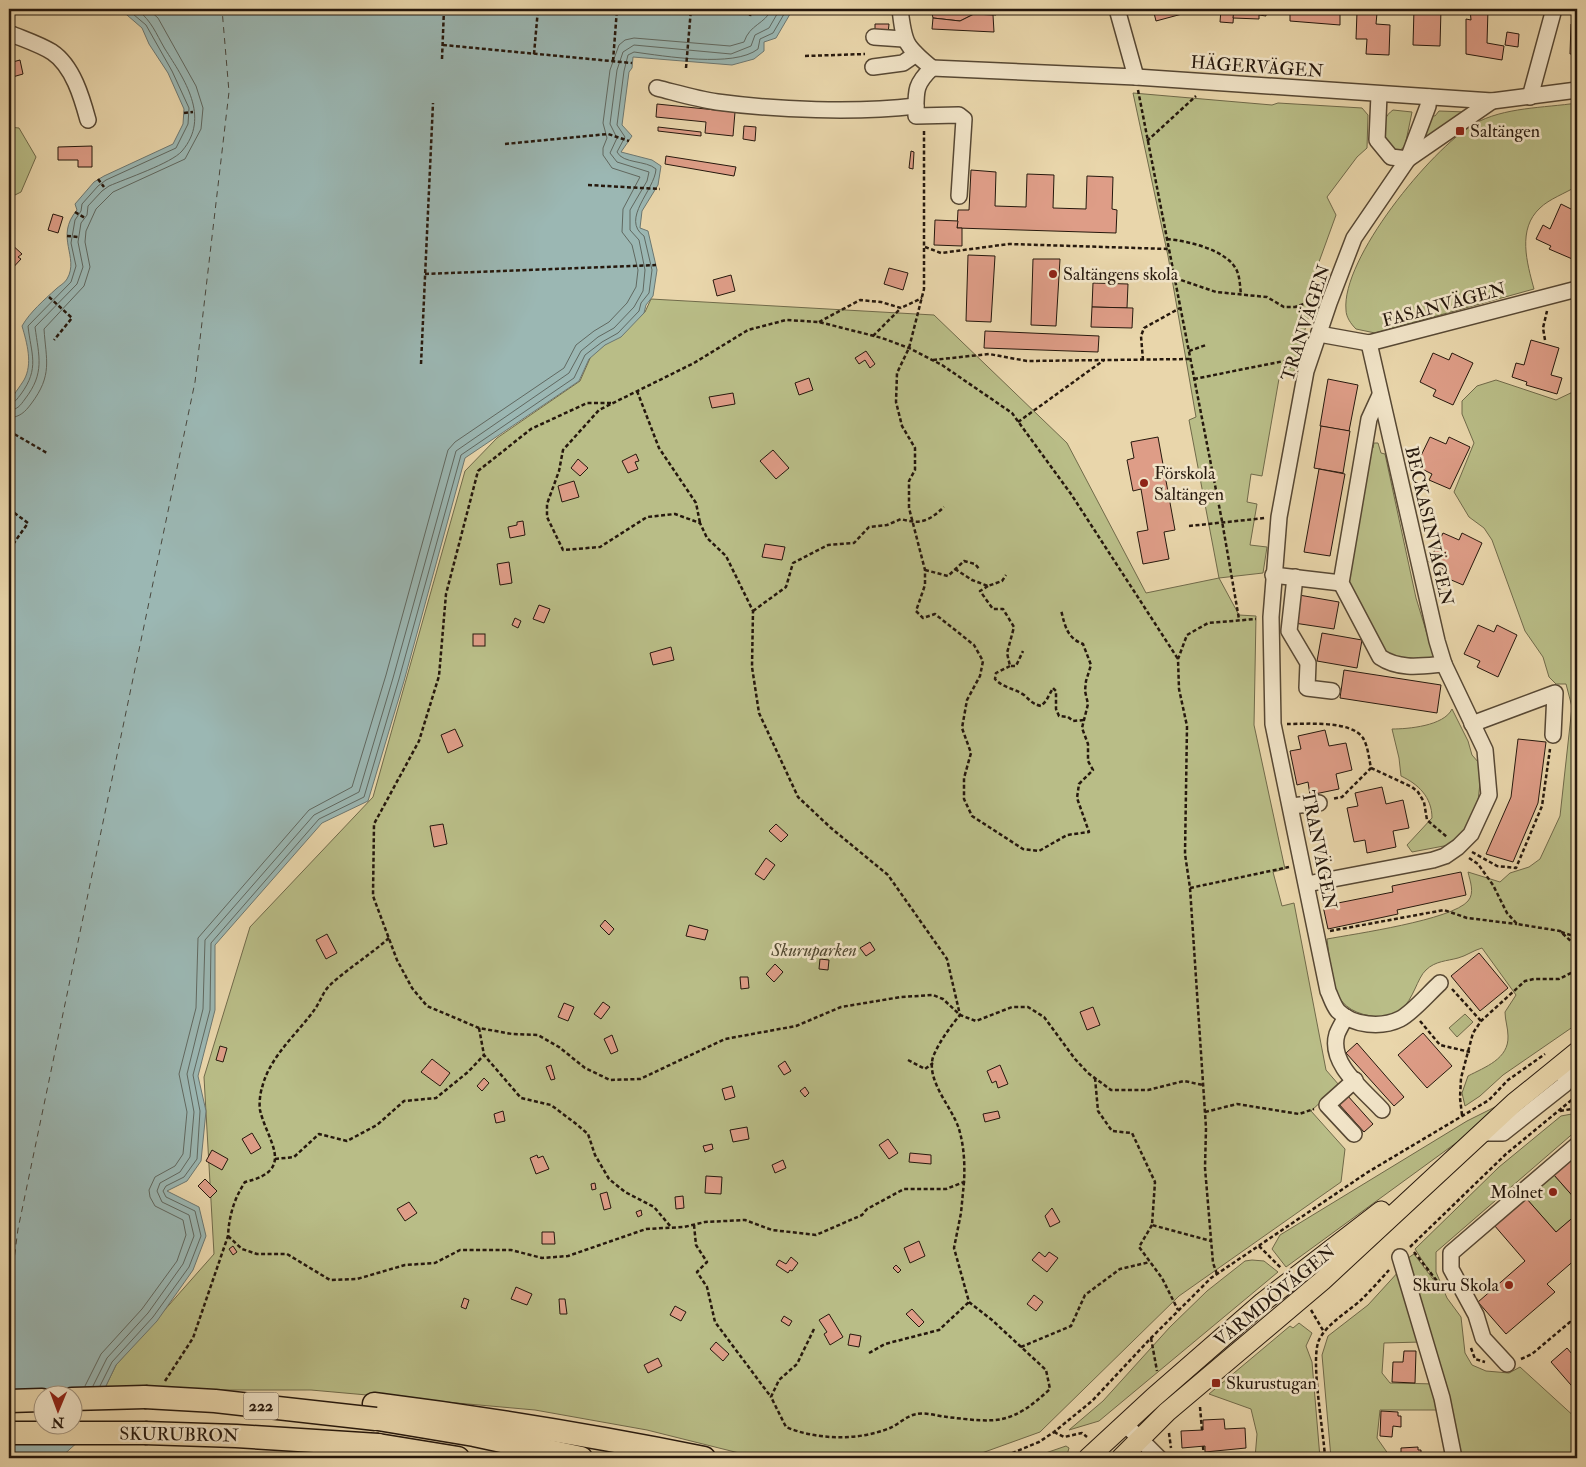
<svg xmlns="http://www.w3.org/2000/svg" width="1586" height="1467" viewBox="0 0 1586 1467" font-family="'IM FELL Double Pica',serif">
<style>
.green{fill:#b9bd87;stroke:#706a4a}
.water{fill:#9bb7b3;stroke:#6c7771;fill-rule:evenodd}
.pier{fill:#e9d6ab;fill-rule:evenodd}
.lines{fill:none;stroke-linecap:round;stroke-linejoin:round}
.shore{stroke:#606860;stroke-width:1}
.ferry{stroke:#49483f;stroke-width:1;stroke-dasharray:6 5;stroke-linecap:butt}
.building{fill:#de9d87;stroke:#26180d}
.minor-casing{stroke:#574834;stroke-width:18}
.major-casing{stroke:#26180d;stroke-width:21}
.highway-casing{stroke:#26180d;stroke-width:25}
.path{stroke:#26180d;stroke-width:2.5;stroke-dasharray:4 2.5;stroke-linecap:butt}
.minor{stroke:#f1e4c8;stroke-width:15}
.major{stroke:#e9d6ab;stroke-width:19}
.highway{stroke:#e9d6ab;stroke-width:22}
.highway-bridge-casing{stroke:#26180d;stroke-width:25;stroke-linecap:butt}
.highway-bridge{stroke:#e9d6ab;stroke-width:22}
.poi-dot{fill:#8f2418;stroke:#f1e4c8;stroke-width:2}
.labels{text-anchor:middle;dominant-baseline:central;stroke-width:5;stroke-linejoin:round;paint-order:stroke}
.shield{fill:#f1e4c8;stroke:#635545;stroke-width:1}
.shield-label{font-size:16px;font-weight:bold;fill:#26180d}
.street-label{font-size:18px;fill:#26180d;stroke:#f1e4c8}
.poi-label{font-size:18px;fill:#26180d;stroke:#f1e4c8;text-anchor:start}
.park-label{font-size:18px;font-style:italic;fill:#524a32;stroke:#f1e4c8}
</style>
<rect width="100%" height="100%" fill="#e9d6ab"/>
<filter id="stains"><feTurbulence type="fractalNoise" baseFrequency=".004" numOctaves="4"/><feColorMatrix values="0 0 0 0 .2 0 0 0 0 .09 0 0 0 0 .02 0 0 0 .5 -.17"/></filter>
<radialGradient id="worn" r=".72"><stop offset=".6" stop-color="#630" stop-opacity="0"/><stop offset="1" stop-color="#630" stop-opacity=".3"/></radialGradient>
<g class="green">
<path d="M1133 93 1272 105 1278 103 1362 108 1368 115 1367 148 1357 157 1327 197 1336 215 1311 284 1315 292 1293 375 1280 373 1262 476 1251 474 1247 502 1257 504 1250 545 1267 547 1263 573 1219 578 1239 615 1256 616 1254 725 1285 869 1273 872 1282 906 1294 903 1326 1070 1339 1085 1311 1111 1345 1149 1341 1182 1179 1296 1040 1432 968 1458H759L647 1430 535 1410 311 1390H104L116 1365 214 1254 204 1077 250 927 373 797 465 471 497 438 580 381 591 356 645 312 651 299 934 315 1067 443 1146 593 1219 578 1189 420 1196 417 1168 256Z"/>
<path d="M1577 103V186C1566 193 1549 199 1540 208 1517 229 1527 263 1534 289L1375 333 1356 329C1351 324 1346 317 1346 310 1341 259 1431 149 1474 124 1504 107 1544 108 1577 103Z"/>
<path d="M1393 110 1412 112 1405 146 1398 152 1393 151C1384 140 1378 120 1393 110Z"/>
<path d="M1439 111 1466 112 1424 141 1430 115 1435 116Z"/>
<path d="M9 127 19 128 36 157 21 192 9 198Z"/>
<path d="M1496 380 1556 400 1577 390V1024L1503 1075 1480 1096 1465 1106 1462 1093 1468 1076C1485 1067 1509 1059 1508 1036 1508 1028 1505 1020 1505 1012L1516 995 1482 948C1474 950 1466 956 1458 958 1447 961 1435 961 1426 970 1417 978 1414 999 1400 1011 1392 1018 1380 1018 1371 1016 1328 1009 1332 975 1327 939 1354 934 1452 920 1468 901 1475 893 1470 881 1468 872L1500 882 1510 873 1529 867 1540 859 1560 816 1572 707 1566 684H1556L1549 677 1543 657 1525 631 1492 540 1484 528 1469 517 1454 492 1474 443 1462 414V401L1477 386Z"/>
<path d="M1374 443H1378L1381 453 1385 454 1416 598 1435 660 1393 658 1383 648 1346 582 1369 449 1373 448Z"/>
<path d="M1452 709 1468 741 1472 755 1479 763 1481 774 1478 801 1467 827 1449 845 1412 852 1407 845 1432 818C1432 797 1418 784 1401 776L1399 758 1392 729C1408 729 1444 726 1452 709Z"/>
<path d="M1465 1014 1473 1022 1457 1037 1449 1028Z"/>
<path d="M1501 1104 1471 1132 1286 1267 1272 1249 1280 1235 1467 1121Z"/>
<path d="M1577 1113V1130L1436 1252V1272L1447 1298 1461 1317 1465 1353 1472 1365 1486 1371 1509 1373 1520 1367 1577 1419V1458H1461L1446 1383 1405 1260 1414 1254 1442 1291 1415 1249 1499 1167 1561 1116Z"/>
<path d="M1554 1175 1577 1201V1214L1556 1232 1526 1198Z"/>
<path d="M1252 1260 1264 1261 1278 1272 1099 1421 1069 1430 1103 1401 1170 1327 1207 1291 1245 1261Z"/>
<path d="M1400 1270 1421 1342 1384 1343 1382 1373 1390 1383 1436 1384 1441 1410H1380L1377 1438 1391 1458H1331L1322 1355 1328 1336 1368 1305Z"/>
<path d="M1299 1323 1312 1333 1306 1346 1312 1362 1320 1458H1255L1257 1434 1251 1409 1209 1394 1290 1326 1293 1328Z"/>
<path d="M1066 1446 1069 1448 1066 1458H1031Z"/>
</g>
<path class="water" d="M120 9H793L776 38 764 42V51L754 59 732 65 633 57 632 68 629 72 622 125 632 136 621 152 652 160 661 166 658 185 642 211 640 228 648 231 657 270 653 296 646 305 644 313 621 337 605 345 589 359 579 381 465 458 404 681 368 801 322 823 215 945V1010L198 1076 206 1111 201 1161 187 1181 167 1191 199 1207 206 1236 193 1270 157 1321 116 1365 80 1440 60 1458H9V403C13 395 19 388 24 380 33 364 27 343 22 326 30 312 44 300 56 289 59 286 65 283 67 279 80 257 54 237 77 210L75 204 94 182 104 176 173 144 183 124 184 109 168 73 149 44 142 28ZM42 1394H72V1424H42Z"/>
<path class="pier" d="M107 1390 83 1440 9 1441V1392ZM42 1394H72V1424H42Z"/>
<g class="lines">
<g class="shore">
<path d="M9 404C15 403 17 399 21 394 40 368 31 354 28 326L71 282 76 266 71 243 75 220 81 211 82 204 98 186 106 180 176 148 188 124 189 108 172 71 146 25 127 9"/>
<path d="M9 410C17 410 20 406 25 399 45 373 39 357 35 327L77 284 83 267 78 242 81 223 87 215 88 206 102 191 109 186C125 179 172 163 182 151 211 117 184 79 165 49 155 32 153 23 137 9"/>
<path d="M9 418C20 417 25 412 31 404 53 375 46 360 44 329L84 286 90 267 85 242 86 231 96 209 113 192 185 159 201 129 203 108 196 86 158 18 148 9"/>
<path d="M85 1386 101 1354 142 1309 177 1261 186 1235 183 1220 155 1206 150 1197 149 1190 155 1177 175 1166 183 1154 187 1112 179 1074 196 1008 198 938 309 810 352 787 386 675 448 450 455 442 564 368 576 345 594 331 609 322 627 303 636 287 638 270 632 245 622 232 623 209 640 177 612 168 603 155V148L607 138 603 123 610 70 619 45 625 40 634 38 730 46 744 42C750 24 764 25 772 9"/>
<path d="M93 1386 107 1358 148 1313 183 1264 194 1236 189 1215 162 1202 157 1191 160 1183 180 1172 190 1157 194 1112 187 1074 203 1009 205 940 314 815 359 792 393 678 456 451 569 373 581 351 598 337 614 328 634 307 643 291 645 270 639 240 630 230V210L647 181 649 172 617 162 610 153 617 138 610 124 617 70 623 52 634 45 731 54 751 46 755 35 769 28 780 9"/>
<path d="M100 1386 112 1362 153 1317 189 1267 201 1236 195 1211 166 1197 163 1191 166 1186 184 1177 197 1159 200 1111 193 1075 210 1010 211 943 319 819 364 797 399 679 461 455 574 378 585 355 602 342 618 333 639 311 641 303 649 293 652 270 644 236C620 219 655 190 656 169 646 160 623 164 617 152L625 137 617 125 624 71 628 55 634 52C664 56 734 68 758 49L760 39 773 33 787 9"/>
</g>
<path class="ferry" d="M9 1299 18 1229 195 382 229 92 222 9"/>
</g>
<g class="building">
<path d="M931 9H996V15L974 14 960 21 933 18Z"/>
<path d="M1153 9H1181L1182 14 1156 21Z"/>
<path d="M1221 9H1234L1233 23 1220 22Z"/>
<path d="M1234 9H1266V16L1259 15V19L1233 18Z"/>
<path d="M1290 9 1340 10V25L1290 21Z"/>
<path d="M1414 9H1441L1440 46 1413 45Z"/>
<path d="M1470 9H1488L1487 43 1504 46 1502 60 1466 54V19L1471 20Z"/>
<path d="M1357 12 1377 13 1376 24 1390 25 1389 55 1366 54 1367 39H1356Z"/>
<path d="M974 14 993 15 994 32 932 29 933 18 960 21Z"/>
<path d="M875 24H889L888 34H875Z"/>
<path d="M1571 24H1577V54H1570Z"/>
<path d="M1507 32 1519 34 1518 47 1505 45Z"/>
<path d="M20 60 23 74 9 78V63Z"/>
<path d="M657 104 735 112 733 136 705 133 706 122 656 117Z"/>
<path d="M744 126 756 127 755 141 743 139Z"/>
<path d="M658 127 701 132V136L658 131Z"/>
<path d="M92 146V167H78V160H58V147Z"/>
<path d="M911 151 914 152 913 169 909 168Z"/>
<path d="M666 156 736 167 734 176 665 164Z"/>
<path d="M971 170 996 172 995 206 1026 207 1027 174 1054 175 1053 208 1086 209 1087 176 1113 177 1112 209 1117 210 1116 233 957 228 958 210H969Z"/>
<path d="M1561 204 1577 212V261L1549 249 1551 246 1536 239 1543 225 1550 229Z"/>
<path d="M53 214 63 217 58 233 48 230Z"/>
<path d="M935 220 958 221 957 228H962V246L934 245Z"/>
<path d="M9 242 22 254 18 257 21 259 9 272Z"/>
<path d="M968 255 995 256 991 322 966 321Z"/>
<path d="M1033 259H1060L1056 326 1031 325Z"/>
<path d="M889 268 908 273 903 290 884 284Z"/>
<path d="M731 275 735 291 717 296 713 280Z"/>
<path d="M1093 283 1128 284 1127 308 1092 307Z"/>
<path d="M1092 307 1133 308 1132 328 1091 327Z"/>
<path d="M985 331 1099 336 1098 352 984 348Z"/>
<path d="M1531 340 1559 348 1551 375 1562 378 1557 394 1526 385 1527 382 1512 377 1516 363 1524 365Z"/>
<path d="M866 351 875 364 870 368 865 360 859 364 855 358Z"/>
<path d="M1433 353 1449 360 1452 353 1473 363 1453 405 1433 396 1436 390 1420 382Z"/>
<path d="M809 378 813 390 799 395 795 383Z"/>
<path d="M1328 379 1358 385 1349 431 1320 426Z"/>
<path d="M733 393 735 404 712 408 709 397Z"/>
<path d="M1321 426 1350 431 1343 473 1314 468Z"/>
<path d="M1158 437 1175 530 1164 532 1169 559 1143 564 1137 532 1148 530 1141 489 1133 491 1127 460 1134 458 1131 442Z"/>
<path d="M1430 437 1446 444 1449 437 1470 447 1450 489 1429 480 1432 474 1416 466Z"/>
<path d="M773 450 789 468 776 479 760 461Z"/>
<path d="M636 454 639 461 635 462 638 469 628 473 622 461Z"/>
<path d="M578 459 588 468 580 476 571 468Z"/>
<path d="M1319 469 1345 474 1330 556 1304 552Z"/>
<path d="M574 481 579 497 562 502 558 486Z"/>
<path d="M523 521 525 535 510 538 508 527 517 525V522Z"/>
<path d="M1443 533 1459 540 1462 533 1482 543 1463 585 1442 576 1445 570 1429 562Z"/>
<path d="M765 544 785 547 782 560 762 557Z"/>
<path d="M509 562 512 583 500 585 497 564Z"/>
<path d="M1299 595 1339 602 1334 629 1294 623Z"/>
<path d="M539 605 550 609 544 623 533 619Z"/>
<path d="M515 618 521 621 518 628 512 625Z"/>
<path d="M1478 625 1494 632 1497 625 1517 635 1498 677 1477 667 1480 661 1464 654Z"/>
<path d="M1322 633 1362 640 1357 668 1317 661Z"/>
<rect x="473" y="634" width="12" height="12"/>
<path d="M671 647 674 660 653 665 650 653Z"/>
<path d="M1344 670 1441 685 1437 713 1340 698Z"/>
<path d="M455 729 463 746 448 753 441 735Z"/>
<path d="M1325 730 1329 746 1346 743 1352 770 1336 774 1339 789 1310 795 1308 782 1297 785 1290 751 1301 749 1298 736Z"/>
<path d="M1518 739 1546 742 1538 803 1513 862 1486 854 1511 797Z"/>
<path d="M1382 787 1386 804 1403 800 1409 828 1393 831 1396 847 1367 853 1365 840 1354 842 1347 808 1358 806 1355 793Z"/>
<path d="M443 824 447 844 434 847 430 826Z"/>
<path d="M776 824 788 835 781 842 769 831Z"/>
<path d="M766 858 775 865 764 880 755 874Z"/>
<path d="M1461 872 1466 895 1397 910 1398 914 1328 929 1323 906 1393 892 1392 886Z"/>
<path d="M605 920 614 929 609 935 600 926Z"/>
<path d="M689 925 708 930 705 940 686 936Z"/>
<path d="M327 934 337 953 326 959 316 940Z"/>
<path d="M870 942 875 950 866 956 860 948Z"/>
<path d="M1479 953 1508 988 1480 1011 1451 976Z"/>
<path d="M820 959 829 960 828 970 819 969Z"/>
<path d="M775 964 783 972 774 982 766 974Z"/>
<path d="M740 977H748L749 988 741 989Z"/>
<path d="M603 1002 610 1007 601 1019 594 1014Z"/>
<path d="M564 1003 574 1007 568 1021 558 1017Z"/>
<path d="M1093 1007 1100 1025 1087 1030 1080 1012Z"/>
<path d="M1423 1033 1452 1066 1427 1088 1398 1055Z"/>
<path d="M612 1035 618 1051 611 1054 604 1039Z"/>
<path d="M1357 1043 1404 1097 1394 1106 1346 1053Z"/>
<path d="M220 1046 227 1048 223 1062 216 1060Z"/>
<path d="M432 1059 450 1073 440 1086 421 1072Z"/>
<path d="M785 1061 791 1071 784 1075 778 1066Z"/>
<path d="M551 1065 555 1079 551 1080 546 1067Z"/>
<path d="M1000 1065 1008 1084 998 1088 996 1081 992 1083 987 1071Z"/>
<path d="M484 1078 489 1083 482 1091 477 1086Z"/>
<path d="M732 1086 735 1097 725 1100 722 1089Z"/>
<path d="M805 1087 809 1093 805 1097 800 1091Z"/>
<path d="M1347 1095 1373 1124 1364 1132 1338 1103Z"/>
<path d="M503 1111 505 1121 496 1123 494 1114Z"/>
<path d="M998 1111 1000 1118 985 1122 983 1114Z"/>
<path d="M747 1127 749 1139 733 1142 730 1130Z"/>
<path d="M252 1133 261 1148 251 1154 242 1139Z"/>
<path d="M888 1139 898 1153 889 1159 879 1145Z"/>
<path d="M712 1144 713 1149 705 1152 703 1146Z"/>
<path d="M212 1150 228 1159 222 1170 206 1161Z"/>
<path d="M910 1153 931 1155V1164L909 1162Z"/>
<path d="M537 1155 538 1158 543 1156 549 1169 536 1174 530 1158Z"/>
<path d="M1577 1155V1201L1554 1175Z"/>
<path d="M783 1160 786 1168 775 1173 772 1165Z"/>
<path d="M706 1176 722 1177 721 1194 705 1193Z"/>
<path d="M205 1179 217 1191 210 1198 198 1186Z"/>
<path d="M595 1183 596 1189 592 1190 591 1184Z"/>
<path d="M607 1192 611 1208 604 1210 600 1194Z"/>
<path d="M683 1196 684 1208 676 1209 675 1197Z"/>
<path d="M1526 1198 1556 1232 1577 1214V1258L1547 1284 1555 1292 1506 1334 1478 1302 1525 1261 1494 1225Z"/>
<path d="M409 1202 417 1213 405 1221 397 1209Z"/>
<path d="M1052 1208 1060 1222 1050 1227 1045 1216Z"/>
<path d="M641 1210 642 1215 638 1217 636 1212Z"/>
<path d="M542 1232H554L555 1244H542Z"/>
<path d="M919 1241 925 1256 910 1263 904 1248Z"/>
<path d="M233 1246 237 1252 233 1255 229 1249Z"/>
<path d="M1039 1252 1045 1257 1049 1252 1058 1258 1047 1272 1032 1260Z"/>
<path d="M791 1257 798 1263 792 1271 790 1270 788 1273 776 1265 779 1260 786 1264Z"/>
<path d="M896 1265 901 1270 898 1273 893 1268Z"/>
<path d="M516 1287 532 1294 527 1305 511 1299Z"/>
<path d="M1034 1295 1043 1302 1036 1311 1027 1304Z"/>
<path d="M464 1298 469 1300 466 1309 461 1307Z"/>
<path d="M559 1299H565L567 1314H560Z"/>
<path d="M675 1306 686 1312 681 1321 670 1315Z"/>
<path d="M912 1309 924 1322 919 1327 906 1314Z"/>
<path d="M829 1314 843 1337 830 1345 824 1334 827 1332 819 1320Z"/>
<path d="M784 1316 792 1321 789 1326 781 1321Z"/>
<path d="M850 1334 861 1336 859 1347 848 1345Z"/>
<path d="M716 1342 729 1354 723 1361 710 1349Z"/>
<path d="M1567 1348 1577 1360V1392L1551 1362Z"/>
<path d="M1404 1351H1416L1415 1383 1392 1382 1393 1362H1403Z"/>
<path d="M658 1358 662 1366 648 1373 644 1365Z"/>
<path d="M1381 1411 1398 1412V1416H1401V1427L1393 1426 1392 1437 1380 1436Z"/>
<path d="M1224 1419 1225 1429 1245 1428 1246 1448 1205 1452V1446L1182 1448 1181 1431 1203 1430V1420Z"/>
<path d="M1418 1447V1450H1421V1458H1401V1448Z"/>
</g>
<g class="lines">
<defs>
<g id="minor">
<path d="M900 9C904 43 905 46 932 68"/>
<path d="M1117 9 1136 77"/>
<path d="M9 33C23 39 39 44 52 52 73 66 82 98 88 120"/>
<path d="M874 37 903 39"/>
<path d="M873 67 903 63 916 54"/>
<path d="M932 68 1136 77 1492 101 1577 90"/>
<path d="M932 68C914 85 916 92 916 116L959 115 964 119 959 196"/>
<path d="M657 88C677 93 697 99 717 102 776 110 856 113 916 106"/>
<path d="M1379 95 1377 140 1391 157 1408 159 1492 101"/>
<path d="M1429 97 1428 106 1408 159 1354 238 1329 303 1306 371 1279 517 1271 617 1273 724 1328 991C1331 997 1333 1005 1338 1011 1353 1026 1382 1028 1400 1019 1412 1013 1429 993 1440 983"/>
<path d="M1530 97 1554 9"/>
<path d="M1319 334 1369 343 1577 289"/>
<path d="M1380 395 1369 419 1341 583 1380 657C1399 670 1422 666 1444 664"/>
<path d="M1273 575 1341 583"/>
<path d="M1295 577 1289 631 1308 663 1307 688 1332 691"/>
<path d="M1472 724 1555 693 1553 735"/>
<path d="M1291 806 1319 803"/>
<path d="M1307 884 1433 860 1445 856 1458 847 1471 834 1489 795 1485 750 1444 664 1437 641 1369 343"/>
<path d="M1346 1017C1343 1022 1339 1029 1337 1034 1328 1064 1364 1090 1382 1110"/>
<path d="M1480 1133H1503L1565 1084 1566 1062"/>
<path d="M1354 1134 1327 1105 1355 1080"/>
<path d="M1400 1257 1442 1398 1454 1458"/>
<path d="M1507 1364 1483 1338 1476 1315 1451 1269V1253L1577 1145"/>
<path d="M1125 1424 1159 1458"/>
</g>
<g id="major">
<path d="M1088 1458 1154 1397 1263 1302 1381 1211"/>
<path d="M1121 1458 1167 1412 1322 1281 1514 1103 1577 1052"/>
</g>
<g id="highway">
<path d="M72 1399 145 1397"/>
<path d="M9 1401 42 1400"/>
<path d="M374 1404C485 1418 595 1436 704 1458"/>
<path d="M378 1419 474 1435 581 1458"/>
<path d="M9 1433H145"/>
<path d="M378 1445 458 1458"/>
</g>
</defs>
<use href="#minor" class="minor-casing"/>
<use href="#major" class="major-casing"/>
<use href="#highway" class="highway-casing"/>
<g class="path">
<path d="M750 16 751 9"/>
<path d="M443 45 632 63"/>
<path d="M534 54 538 9"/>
<path d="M805 56 865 54"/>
<path d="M442 59 444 9"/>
<path d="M613 61 617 9"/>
<path d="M686 68 691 9"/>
<path d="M1138 90 1222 521 1239 619"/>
<path d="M184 113 193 112"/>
<path d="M924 131V289L909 348 897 373 896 402 902 426 915 448V470L909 481V508L925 570V585L916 611 923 618 935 614 974 645 983 661 980 676 967 700 962 728 971 753 964 778V799L972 816 1023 849 1039 851 1067 835 1089 832 1077 798 1079 784 1093 770 1088 761V744L1082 728 1088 704 1085 691 1086 681 1091 665 1083 644C1067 638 1065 626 1061 610"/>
<path d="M1147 141 1196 96"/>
<path d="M505 144 608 134 629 141"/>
<path d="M98 179 104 187"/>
<path d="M588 185 660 189"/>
<path d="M75 212 85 218"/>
<path d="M67 236 78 237"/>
<path d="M1167 239C1188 241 1228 250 1237 271 1240 278 1240 287 1241 295"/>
<path d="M925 247 941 253 1009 244 1169 249"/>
<path d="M425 274 656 265"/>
<path d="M1175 278 1216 292 1267 297 1284 307H1295L1310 302"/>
<path d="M49 297 72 318 54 340"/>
<path d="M819 322 860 300 881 302 901 308 922 298"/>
<path d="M873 336 901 308"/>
<path d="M1545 340 1543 328 1547 311"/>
<path d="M1189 351 1206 345"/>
<path d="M933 360 989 354 1027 361 1190 359"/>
<path d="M1143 360 1141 336 1144 328 1180 308"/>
<path d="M421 364 433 103"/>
<path d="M1194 379 1284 361 1292 368"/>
<path d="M637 391 659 448 696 503 700 523"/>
<path d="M611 403H587L531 429 478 471 446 594 439 676 419 741 374 824 373 896 397 960 412 988 427 1006 479 1028 512 1034 538 1035 559 1047 585 1068 610 1080 640 1079 725 1039 796 1026 841 1007 901 997 933 995 943 999 960 1015 976 1021 1012 1007H1028L1044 1017 1075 1059 1088 1073 1111 1090H1148L1184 1081 1203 1085"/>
<path d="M1018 422 1104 360"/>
<path d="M9 431 47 453"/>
<path d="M9 509 28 523 9 550"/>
<path d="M1189 526 1265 518"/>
<path d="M955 569 972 580 988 586 1002 581 1006 575"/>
<path d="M925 570 948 576 964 561 975 564 980 570"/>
<path d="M988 586 980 591 993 609H1003L1014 627 1007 653 1010 666H1016L1023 651"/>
<path d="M753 611 786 587 793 563 828 545 854 543 869 527 887 525 901 519C921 525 929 521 944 507"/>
<path d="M1010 666 996 673 995 679C1003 688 1014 688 1024 695 1030 700 1032 704 1041 706L1046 701 1053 688 1056 691V709L1059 716 1068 717 1073 721 1084 720"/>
<path d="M1572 707 1577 711"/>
<path d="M1287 724C1306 724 1351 720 1363 738 1368 746 1369 759 1371 768L1342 797 1332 799"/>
<path d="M1371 768 1412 787 1418 792 1424 802 1427 820 1447 837"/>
<path d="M1472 852 1497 866 1516 868 1542 806 1550 749"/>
<path d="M1469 858 1478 864 1493 885 1507 913 1517 924 1560 931 1577 947"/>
<path d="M1190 888 1289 867"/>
<path d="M1330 931 1444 910 1467 918 1517 924"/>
<path d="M1561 932 1577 937"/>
<path d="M1452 989 1481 1021"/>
<path d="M1420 1021 1440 1045 1470 1052"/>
<path d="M479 1028 484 1055 521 1098 551 1105 575 1123 588 1134 595 1155 609 1179 625 1192 654 1207 671 1227"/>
<path d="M908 1060 925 1069 933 1063"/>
<path d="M1095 1078 1098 1111 1112 1131 1132 1133 1155 1182 1152 1225 1211 1241"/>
<path d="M1560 1111 1577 1108"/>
<path d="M1205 1112 1237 1104 1299 1114 1314 1109"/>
<path d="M1462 1115 1460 1098 1461 1078 1473 1033 1481 1021 1525 981 1534 979H1559L1577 970"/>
<path d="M275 1159 294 1157 319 1134 347 1141 377 1125 404 1101 436 1098 468 1072 484 1055"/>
<path d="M694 1225 696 1245 707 1262 697 1272 707 1287 715 1322 771 1397"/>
<path d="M1152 1225 1139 1247 1162 1278 1178 1310"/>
<path d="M228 1236 242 1249 257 1254H287L330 1280 357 1279 405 1265 435 1263 460 1250H511L542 1258 568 1256 646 1229 684 1227 705 1222 745 1220 772 1230 816 1235 862 1215 867 1209 904 1189H946L964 1182C965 1164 964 1146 959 1129 952 1107 926 1081 933 1057 939 1042 950 1027 960 1015L947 959 888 875 831 828 798 797 759 713 752 667 753 611 726 556 707 538 700 523 675 514 647 517 600 547 563 550 547 517V504L559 471 563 450 599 410 694 363 748 330 786 320 819 322 882 338 909 348 942 365 1012 413 1071 494 1178 659"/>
<path d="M1259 1246 1281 1268"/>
<path d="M1410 1247 1506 1154 1574 1098"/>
<path d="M1414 1252 1445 1291"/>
<path d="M1217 1274 1213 1263 1205 1168 1206 1128 1190 888 1185 854 1187 726 1179 689 1178 659 1187 635 1208 623 1256 619"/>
<path d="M1311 1310 1324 1332"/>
<path d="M814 1329 797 1364 779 1380 771 1397 786 1427C817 1440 858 1441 890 1428 898 1425 907 1415 917 1414 925 1412 938 1416 947 1417 998 1423 1011 1425 1050 1389L1046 1370 992 1320 969 1302 954 1248 961 1213 964 1182"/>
<path d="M1151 1338 1157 1371"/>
<path d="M1021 1347 1071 1326 1085 1295 1120 1269 1150 1262"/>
<path d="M1471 1348 1475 1359 1485 1362"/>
<path d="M869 1353 885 1344 939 1330 969 1302"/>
<path d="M1521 1359 1532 1354 1570 1322 1577 1329"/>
<path d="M165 1381 193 1338 228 1236C229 1216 234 1199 245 1182 297 1170 267 1141 260 1110 259 1105 260 1093 262 1088 269 1057 298 1033 315 1009 320 1002 323 992 329 986 347 969 370 955 389 938"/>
<path d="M1200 1407 1202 1430"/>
<path d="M1054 1432 1064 1437 1082 1433 1087 1437"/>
<path d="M1169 1433 1171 1448"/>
<path d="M1203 1446 1204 1458"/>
<path d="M179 1453 182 1458"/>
<path d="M1000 1458 1039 1442 1054 1432 1092 1401 1151 1338 1211 1278 1368 1172 1489 1100 1508 1080 1545 1054"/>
<path d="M1325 1458C1324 1433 1310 1360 1319 1340 1327 1323 1350 1311 1363 1298 1372 1289 1381 1279 1389 1270"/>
</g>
<use href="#minor" class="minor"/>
<use href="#major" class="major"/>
<use href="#highway" class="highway"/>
<defs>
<g id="highway-bridge">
<path d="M145 1397 215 1401 376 1419"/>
<path d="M145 1433 236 1436 378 1445"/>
</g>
</defs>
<use href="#highway-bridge" class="highway-bridge-casing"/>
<use href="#highway-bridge" class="highway-bridge"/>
</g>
<g class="poi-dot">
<rect x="1455" y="126" width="10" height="10" rx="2.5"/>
<circle cx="1053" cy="274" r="5"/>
<circle cx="1144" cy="483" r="5"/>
<circle cx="1553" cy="1192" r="5"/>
<circle cx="1509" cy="1285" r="5"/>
<rect x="1211" y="1378" width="10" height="10" rx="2.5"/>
</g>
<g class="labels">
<rect class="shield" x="243.5" y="1392.5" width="35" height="27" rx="4"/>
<g class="shield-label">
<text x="261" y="1406">222</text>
</g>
<g class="street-label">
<text transform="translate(1257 67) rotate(4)">HÄGERVÄGEN</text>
<text transform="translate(1444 305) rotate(-15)">FASANVÄGEN</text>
<text transform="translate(1306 323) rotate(-72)">TRANVÄGEN</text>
<text transform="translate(1429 526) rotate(77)">BECKASINVÄGEN</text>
<text transform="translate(1319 850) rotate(79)">TRANVÄGEN</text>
<text transform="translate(1275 1296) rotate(-39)">VÄRMDÖVÄGEN</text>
<text transform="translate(179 1435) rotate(1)">SKURUBRON</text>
</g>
<g class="poi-label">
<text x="1470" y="131">Saltängen</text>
<text x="1063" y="274">Saltängens skola</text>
<text x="1154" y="473">Förskola<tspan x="1154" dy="21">Saltängen</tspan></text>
<text x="1543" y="1192" text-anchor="end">Molnet</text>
<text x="1499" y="1285" text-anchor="end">Skuru Skola</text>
<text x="1226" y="1383">Skurustugan</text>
</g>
<g class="park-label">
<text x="814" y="950">Skuruparken</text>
</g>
</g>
<rect width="1586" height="1467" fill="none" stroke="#e9d6ab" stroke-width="30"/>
<rect x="10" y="10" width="1566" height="1447" fill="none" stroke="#26180d" stroke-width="2.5"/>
<rect x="15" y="15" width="1556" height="1437" fill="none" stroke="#26180d"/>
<g transform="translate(58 1410) rotate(181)"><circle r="24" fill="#f1e4c8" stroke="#a0927d"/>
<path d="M0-4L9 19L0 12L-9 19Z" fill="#8f2418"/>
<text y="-8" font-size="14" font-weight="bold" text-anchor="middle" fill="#26180d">N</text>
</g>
<rect width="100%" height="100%" filter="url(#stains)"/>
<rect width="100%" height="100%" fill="url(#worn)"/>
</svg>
